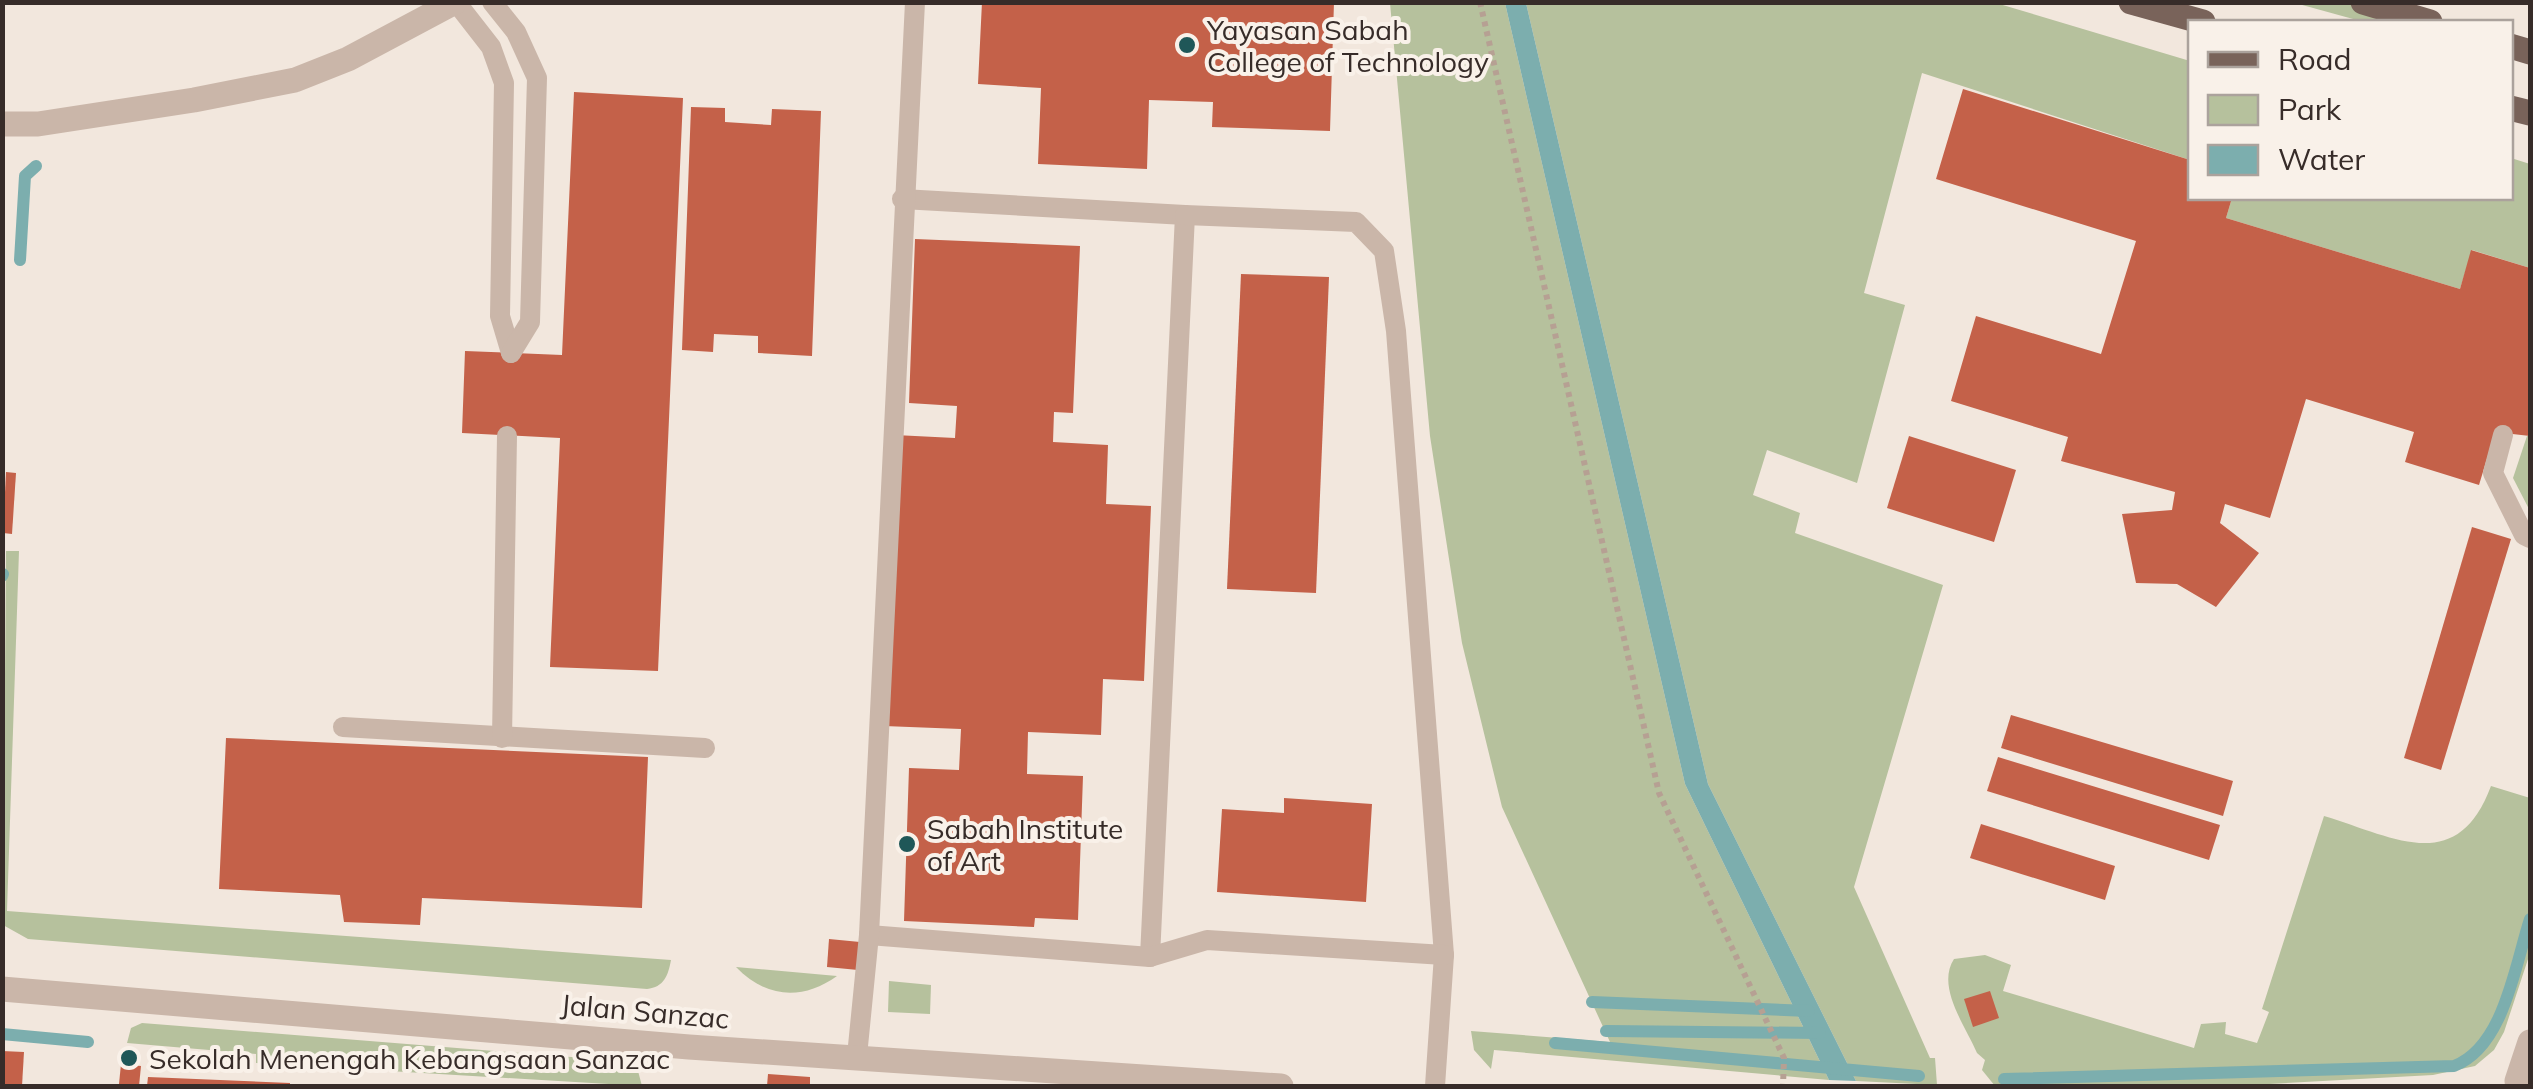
<svg xmlns="http://www.w3.org/2000/svg" width="2533" height="1089" viewBox="0 0 2533 1089" font-family="Mulish,sans-serif">
<style>
.green{fill:#b6c19d}
.water{fill:#7caeae}
.lines{fill:none;stroke-linecap:round;stroke-linejoin:round}
.stream{stroke:#7caeae;stroke-width:12}
.building{fill:#c46149}
.path{stroke:#b6a093;stroke-width:6;stroke-dasharray:5 5;stroke-linecap:butt}
.lane{stroke:#cab6a9;stroke-width:20}
.street{stroke:#cab6a9;stroke-width:25}
.primary{stroke:#79635a;stroke-width:25}
.poi-dot{fill:#1f5758;stroke:#f9f1e9;stroke-width:4}
.labels{text-anchor:middle;dominant-baseline:central;stroke-width:8;stroke-linejoin:round;paint-order:stroke}
.poi-label{font-size:28px;fill:#372c29;stroke:#f9f1e9;text-anchor:start}
.street-label{font-size:28px;fill:#372c29;stroke:#f9f1e9}
</style>
<rect width="100%" height="100%" fill="#f2e7dd"/>
<g class="green">
<path d="M1390 3H1505L1685 784 1829 1080 1494 1050 1491 1069 1474 1050 1471 1031 1610 1042 1502 807 1462 643 1430 436Z"/>
<path d="M1526 3H1996L2190 61V160L1922 73 1864 293 1905 305 1857 483 1767 450 1753 495 1800 513 1795 533 1943 585 1854 887 1930 1058H1935L1937 1085 1856 1081 1708 784Z"/>
<path d="M2295 3H2360L2429 22H2364Z"/>
<path d="M2511 158 2530 164V268L2472 250 2460 289 2226 218 2232 198H2510Z"/>
<path d="M2527 436H2530V511L2513 478Z"/>
<path d="M6 551H19L7 911 671 960C668 976 664 987 647 989L28 939 3 925Z"/>
<path d="M2491 786 2530 798V953L2504 1032 2494 1050 2475 1066 2433 1075 2233 1086H1995L1982 1070 1985 1060 1977 1053C1965 1025 1936 987 1954 959L1985 955 2011 965 2003 991 2194 1048 2201 1024 2226 1022 2225 1034 2257 1043 2269 1012 2262 1009 2324 816C2394 837 2457 877 2491 786Z"/>
<path d="M736 967 837 976C802 1001 766 998 736 967Z"/>
<path d="M889 981 931 985 930 1014 888 1012Z"/>
<path d="M142 1023 622 1061 638 1071 642 1086 256 1063V1054L127 1043 131 1028Z"/>
</g>
<path class="water" d="M1505 3H1526L1708 784 1856 1081 1829 1080 1685 784Z"/>
<g class="lines">
<g class="stream">
<path d="M20 260 25 176 36 166"/>
<path d="M2 576 3 574"/>
<path d="M1592 1002 1809 1011"/>
<path d="M1606 1031 1820 1033"/>
<path d="M2 1034 88 1042"/>
<path d="M1555 1043 1919 1076"/>
<path d="M2004 1079 2454 1066C2504 1047 2515 965 2530 919"/>
</g>
</g>
<g class="building">
<path d="M982 2H1334L1330 131 1212 127 1213 102 1149 100 1147 169 1038 164 1041 88 978 84Z"/>
<path d="M1963 89 2190 160V198H2232L2226 218 2460 289 2471 250 2530 268V436L2495 432 2479 485 2405 462 2414 432 2306 399 2270 518 2225 504 2220 523 2259 553 2216 607 2177 584 2136 583 2122 514 2172 510 2175 492 2061 461 2068 437 1951 401 1976 316 2101 354 2136 241 1936 179Z"/>
<path d="M574 92 683 98 658 671 550 667 560 438 462 433 465 351 562 355Z"/>
<path d="M691 107 725 108V122L771 125 772 109 821 111 812 356 758 353V336L714 334 713 352 682 350Z"/>
<path d="M915 239 1080 246 1073 413 1054 412 1053 442 1108 445 1106 504 1151 506 1144 681 1103 679 1101 735 1028 732 1027 774 1083 776 1078 920 1035 918 1034 927 904 921 909 768 959 770 961 729 884 726 895 435 955 438 957 406 909 403Z"/>
<path d="M1241 274 1329 277 1316 593 1227 589Z"/>
<path d="M1909 436 2016 470 1994 542 1887 508Z"/>
<path d="M6 472 16 473 12 534 3 533Z"/>
<path d="M2472 527 2511 539 2441 770 2404 758Z"/>
<path d="M2011 715 2233 781 2223 816 2001 748Z"/>
<path d="M226 738 648 757 642 908 422 898 420 925 344 922 340 895 219 889Z"/>
<path d="M1998 757 2220 825 2209 860 1987 791Z"/>
<path d="M1284 798 1372 804 1366 902 1217 892 1222 809 1284 813Z"/>
<path d="M1981 824 2115 866 2105 900 1970 858Z"/>
<path d="M829 939 860 942 858 970 827 967Z"/>
<path d="M1990 991 1999 1018 1973 1027 1964 999Z"/>
<path d="M2 1051 24 1052 22 1086H2Z"/>
<path d="M121 1064 141 1066 139 1086 119 1084Z"/>
<path d="M768 1074 810 1077V1086H767Z"/>
<path d="M148 1077 290 1083V1086H147Z"/>
</g>
<g class="lines">
<path class="path" d="M1480 2 1659 793 1784 1058 1783 1086"/>
<g class="lane">
<path d="M456 2 491 47 504 83 500 316 511 353"/>
<path d="M492 2 516 32 537 78 530 322 511 353"/>
<path d="M902 199 1185 215 1150 957"/>
<path d="M1185 215 1356 222 1384 251 1396 331 1444 955 1435 1086"/>
<path d="M2503 435 2493 473 2524 535 2530 538"/>
<path d="M343 727 705 748"/>
<path d="M502 738 507 436"/>
<path d="M869 935 1150 957 1207 940 1444 955"/>
<path d="M857 1056 869 935 915 2"/>
</g>
<g class="street">
<path d="M2 124H38L194 100 295 80 348 59 455 2"/>
<path d="M2 989 689 1047 1281 1086"/>
<path d="M2517 1081 2530 1042"/>
</g>
<g class="primary">
<path d="M2131 2 2203 22"/>
<path d="M2363 2 2430 22"/>
<path d="M2510 46 2530 52"/>
<path d="M2510 108 2530 113"/>
</g>
</g>
<g class="poi-dot">
<circle cx="1187" cy="45" r="10"/>
<circle cx="907" cy="844" r="10"/>
<circle cx="129" cy="1058" r="10"/>
</g>
<g class="labels">
<g class="poi-label">
<text x="1207" y="29">Yayasan Sabah<tspan x="1207" dy="32">College of Technology</tspan></text>
<text x="927" y="828">Sabah Institute<tspan x="927" dy="32">of Art</tspan></text>
<text x="149" y="1058">Sekolah Menengah Kebangsaan Sanzac</text>
</g>
<g class="street-label">
<text transform="translate(645 1011) rotate(5)">Jalan Sanzac</text>
</g>
</g>
<rect width="2533" height="1089" fill="none" stroke="#372c29" stroke-width="10"/>
<rect x="2188" y="20" width="325" height="180" fill="#f9f1e9" stroke="#aba29c" stroke-width="2.5"/>
<rect x="2208" y="52" width="50" height="15" fill="#79635a" stroke="#aba29c" stroke-width="2.5"/>
<text x="2278" y="70" font-size="30" fill="#372c29">Road</text>
<rect x="2208" y="95" width="50" height="30" fill="#b6c19d" stroke="#aba29c" stroke-width="2.5"/>
<text x="2278" y="120" font-size="30" fill="#372c29">Park</text>
<rect x="2208" y="145" width="50" height="30" fill="#7caeae" stroke="#aba29c" stroke-width="2.5"/>
<text x="2278" y="170" font-size="30" fill="#372c29">Water</text>
</svg>
